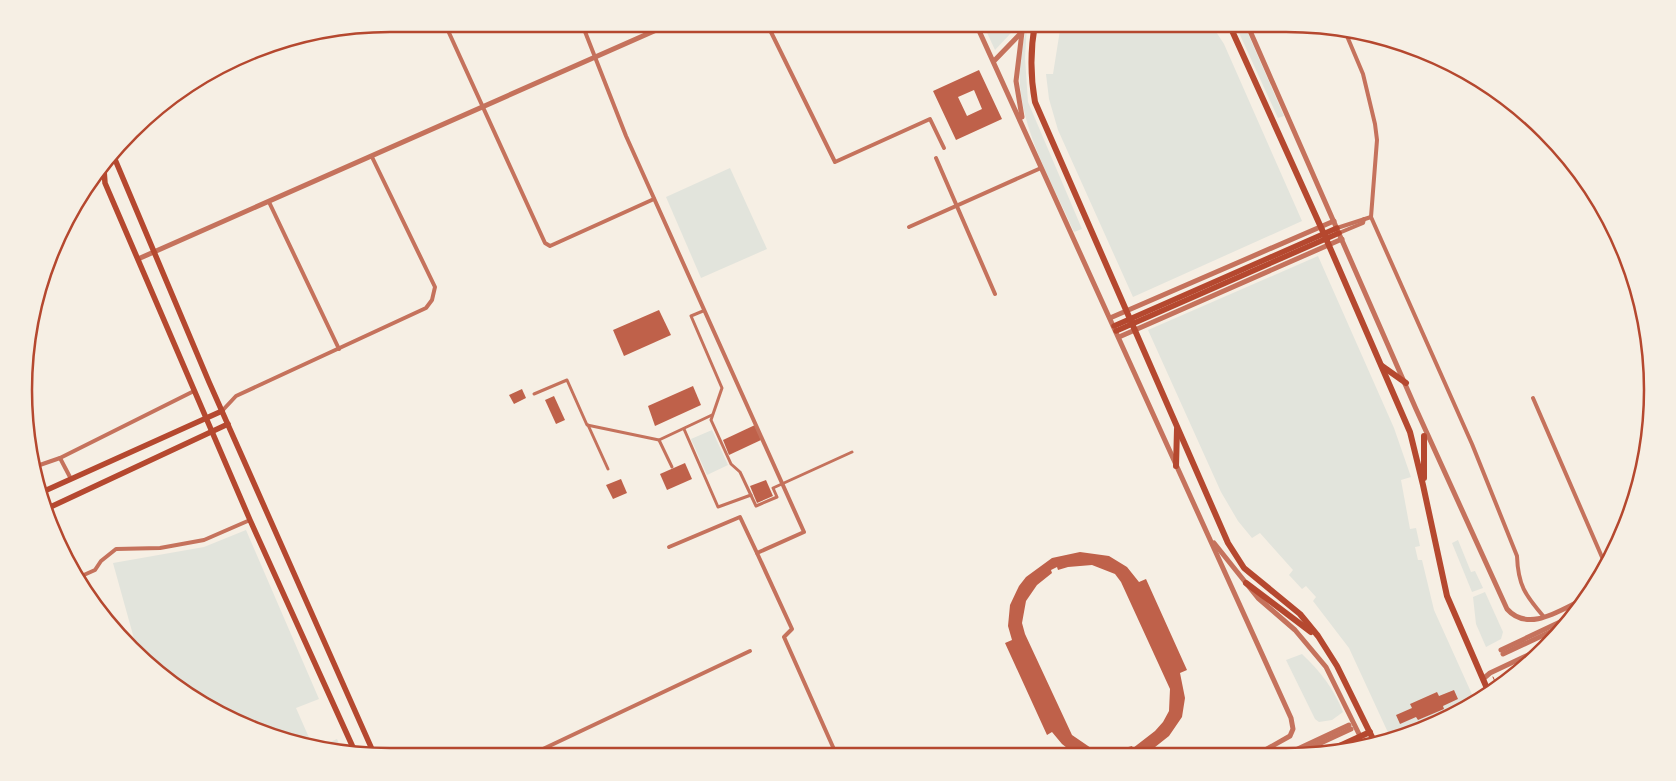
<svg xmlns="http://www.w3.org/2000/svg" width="1676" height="781" viewBox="0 0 1676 781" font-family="Signika,sans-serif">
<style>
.green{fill:#e2e4dc}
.building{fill:#bf614a;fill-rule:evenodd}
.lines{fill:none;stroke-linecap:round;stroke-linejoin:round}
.path{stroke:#b5482f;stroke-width:1}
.pedestrian{stroke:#c5725c;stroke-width:3}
.minor{stroke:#c5725c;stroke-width:4}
.tertiary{stroke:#c5725c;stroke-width:5}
.secondary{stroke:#b5482f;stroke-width:5.5}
.primary{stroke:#b5482f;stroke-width:6}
.rim{fill:none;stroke:#b5482f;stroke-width:2.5}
</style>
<rect width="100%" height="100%" fill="#f6efe4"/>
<g class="green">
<path d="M983 24H1014L1011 33 995 50Z"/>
<path d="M1056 24H1211L1224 44 1302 221 1133 297 1058 130 1049 99 1046 74H1053L1060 30 1055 28Z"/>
<path d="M1235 24H1243L1246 29 1284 116 1278 118Z"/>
<path d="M1027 25 1025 58 1028 102 1082 229 1074 232C1051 179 1015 122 1020 62 1021 50 1025 37 1027 25Z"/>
<path d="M730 168 767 249 701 278 666 197Z"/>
<path d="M1318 256 1394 428 1411 477 1401 480 1410 529 1416 528 1420 546 1415 547 1418 560H1422L1434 610 1475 701 1426 729 1391 739 1349 648 1313 601 1316 597 1306 586 1302 589 1289 575 1293 570 1260 533 1252 538 1238 521 1221 492 1148 330Z"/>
<path d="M712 430 728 465 707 475 691 439Z"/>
<path d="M246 530 319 699 296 708 314 749 250 729 149 666 138 653 113 563 204 547Z"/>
<path d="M1458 540 1471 572 1475 571 1483 588 1472 592 1452 543Z"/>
<path d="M1485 592 1503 632 1501 639 1486 647 1476 624 1473 597Z"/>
<path d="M1302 654C1320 671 1334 689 1343 712L1332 720 1319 722 1315 719 1286 660Z"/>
<path d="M337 739 343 753 314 749Z"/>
</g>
<g class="building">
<path d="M607 24H629L611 32Z"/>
<path d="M979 70 1002 119 956 140 933 91ZM974 90 982 109 967 116 958 97Z"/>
<path d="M659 310 671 335 624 356 613 330Z"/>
<path d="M693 386 701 405 655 426 648 406Z"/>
<path d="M522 389 526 398 514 404 509 395Z"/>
<path d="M554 396 565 420 556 424 545 400Z"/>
<path d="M755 425 761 440 729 455 723 440Z"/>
<path d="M685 463 692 479 667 490 660 474Z"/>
<path d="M621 479 627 493 613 499 606 485Z"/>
<path d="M766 480 773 496 757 503 750 486Z"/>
<path d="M1080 552 1109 556 1127 567 1139 582 1146 579 1187 670 1180 673 1185 698 1182 717 1169 736 1145 755H1076L1062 744 1052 732 1047 735 1005 643 1012 640 1008 626 1010 605 1019 586 1026 577 1052 558ZM1092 565 1115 574 1121 582 1170 689 1169 711 1163 722 1155 731 1133 748 1132 746 1117 750 1091 748 1072 735 1025 634 1022 623 1026 601 1037 585 1052 573 1051 570 1057 567 1058 570 1068 567Z"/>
<path d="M1454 690 1458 699 1443 706 1444 709 1418 720 1416 717 1400 724 1396 715 1412 708 1410 704 1437 692 1439 696Z"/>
</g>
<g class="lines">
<path class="path" d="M1493 677 1498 688"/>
<g class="pedestrian">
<path d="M703 311 691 316 722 388 711 420 731 464 740 472 756 506 777 497 773 488 852 452"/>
<path d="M534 394 567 380 587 425 659 440 712 415"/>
<path d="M588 425 608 469"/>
<path d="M684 429 718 507 751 495"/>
<path d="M659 440 672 467"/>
</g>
<g class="minor">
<path d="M445 24 545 243 550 246 654 199"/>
<path d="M582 24 626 136 804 532 757 553 792 629 784 637 837 756"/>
<path d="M767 24 835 162 930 119 944 148"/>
<path d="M1344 29 1363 74 1375 124 1377 140 1371 217 1472 444 1517 556C1518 585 1525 595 1544 617"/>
<path d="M936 158 995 294"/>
<path d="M269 202 339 349"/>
<path d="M909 227 1041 168"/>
<path d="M1337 228 1371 217"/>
<path d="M1339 233 1363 223 1364 219"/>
<path d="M1533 398 1605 564"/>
<path d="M222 411 236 396 426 308 432 300 435 287 372 157"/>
<path d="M60 458 71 479"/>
<path d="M34 467 60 458 194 391"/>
<path d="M669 547 740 517 757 553"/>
<path d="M77 578 95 570 101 561 116 549 160 548 204 540 250 520"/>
<path d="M526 757 750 651"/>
</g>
<g class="tertiary">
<path d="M976 24 1291 718 1293 729 1290 736 1258 754"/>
<path d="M1247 24 1416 409 1507 609C1529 634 1563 608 1586 598"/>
<path d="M994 61 1020 34"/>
<path d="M1022 117 1016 81 1023 24"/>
<path d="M138 259 670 24"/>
<path d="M1110 318 1334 221"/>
<path d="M1119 337 1342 239"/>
<path d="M1214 543 1258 598 1295 630 1326 667 1360 736"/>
<path d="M1501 650 1577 614"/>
<path d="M1503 654 1565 625"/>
<path d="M1483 679 1490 673 1541 649"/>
<path d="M1287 754 1349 725"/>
<path d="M1297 754 1351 729"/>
</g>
<g class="secondary">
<path d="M114 157 209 382 375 756"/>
<path d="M104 170 105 183 250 520 356 754"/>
<path d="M1114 326 1337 228"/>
<path d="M1116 331 1339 233"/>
<path d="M40 493 222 411"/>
<path d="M44 510 228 424"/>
</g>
<g class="primary">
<path d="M1035 24C1030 51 1030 74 1035 102L1228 543 1244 568 1300 614 1318 636 1337 666 1375 743"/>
<path d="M1229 24 1324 234 1410 432 1423 485 1447 596 1489 693"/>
<path d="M1382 366 1406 383"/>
<path d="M1176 466 1177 429"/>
<path d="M1424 478V436"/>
<path d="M1246 583 1311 632"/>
<path d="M1322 754 1370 732"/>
</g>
</g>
<path d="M0 0H1676V781H0ZM390 32H1286A358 358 0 0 1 1644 390V390A358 358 0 0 1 1286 748H390A358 358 0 0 1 32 390V390A358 358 0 0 1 390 32Z" fill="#f6efe4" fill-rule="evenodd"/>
<path class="rim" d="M390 32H1286A358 358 0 0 1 1644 390V390A358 358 0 0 1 1286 748H390A358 358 0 0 1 32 390V390A358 358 0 0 1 390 32Z"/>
</svg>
